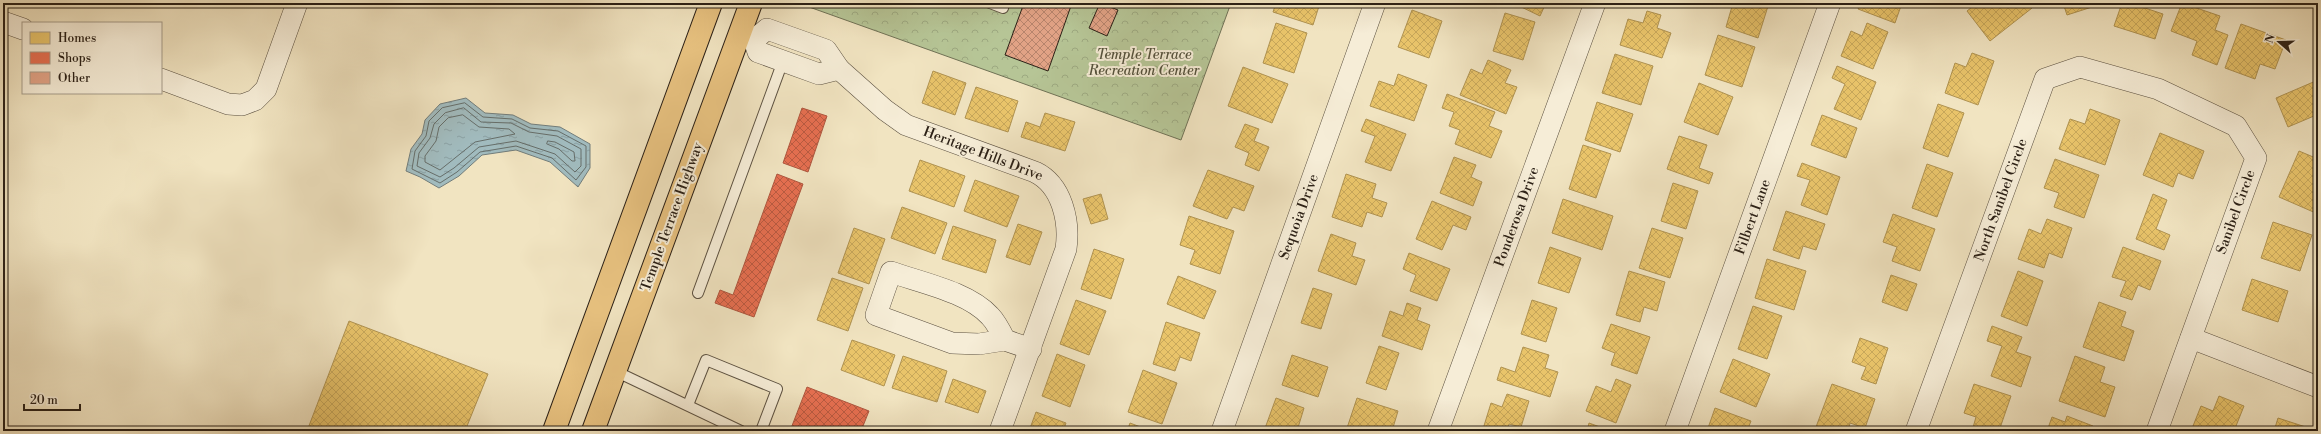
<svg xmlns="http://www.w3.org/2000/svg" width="2321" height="434" viewBox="0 0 2321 434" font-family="'Libre Bodoni',serif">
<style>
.park{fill:url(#park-crowns);stroke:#707256}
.water{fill:url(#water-ripples);stroke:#727d7b}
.homes{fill:url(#homes-cross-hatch);stroke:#b09351}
.shops{fill:url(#shops-cross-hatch);stroke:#af573f}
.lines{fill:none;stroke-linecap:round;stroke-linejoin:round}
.shore{stroke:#666e6a;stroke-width:1}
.building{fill:url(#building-cross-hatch);stroke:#2b2016}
.lane-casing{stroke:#5c5141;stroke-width:12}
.street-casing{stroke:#5c5141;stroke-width:22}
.primary-casing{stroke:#2b2016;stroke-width:24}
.lane{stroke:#f6edd7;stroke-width:10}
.street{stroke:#f6edd7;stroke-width:21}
.primary{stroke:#e8c280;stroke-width:22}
.labels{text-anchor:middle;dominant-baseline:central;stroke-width:4;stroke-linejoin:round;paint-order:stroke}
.park-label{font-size:14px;font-style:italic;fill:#55523c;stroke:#f6edd7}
.street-label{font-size:14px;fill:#2b2016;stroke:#f6edd7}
</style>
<defs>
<pattern id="park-crowns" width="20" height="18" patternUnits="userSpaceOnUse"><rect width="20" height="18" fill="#b6c596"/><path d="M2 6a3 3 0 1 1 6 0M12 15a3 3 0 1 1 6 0" fill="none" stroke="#9da981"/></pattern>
<pattern id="water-ripples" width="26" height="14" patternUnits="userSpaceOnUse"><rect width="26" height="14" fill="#a1bbbe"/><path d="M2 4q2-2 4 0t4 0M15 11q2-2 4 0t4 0" fill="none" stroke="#8ba0a3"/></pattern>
<pattern id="homes-cross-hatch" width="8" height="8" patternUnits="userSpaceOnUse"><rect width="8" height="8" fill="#e9c46a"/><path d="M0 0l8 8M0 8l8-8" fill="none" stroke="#c8a85b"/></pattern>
<pattern id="shops-cross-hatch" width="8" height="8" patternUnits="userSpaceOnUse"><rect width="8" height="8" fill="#e76f51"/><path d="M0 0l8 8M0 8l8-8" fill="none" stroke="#bb5b42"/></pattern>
<pattern id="building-cross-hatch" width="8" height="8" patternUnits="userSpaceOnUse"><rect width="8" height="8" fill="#e1a285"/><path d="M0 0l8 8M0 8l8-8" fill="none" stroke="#b7846c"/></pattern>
</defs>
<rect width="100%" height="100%" fill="#f1e4c1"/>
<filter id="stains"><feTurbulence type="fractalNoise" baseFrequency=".005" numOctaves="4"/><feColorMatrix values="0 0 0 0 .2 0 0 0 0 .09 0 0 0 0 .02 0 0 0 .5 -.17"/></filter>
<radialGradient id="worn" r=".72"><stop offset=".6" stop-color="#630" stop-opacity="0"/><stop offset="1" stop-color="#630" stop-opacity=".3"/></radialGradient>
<path class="park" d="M798 3H1231L1181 140Z"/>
<path class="water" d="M466 98 485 113 513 115 531 124 560 127 590 144V168L578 187 550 162 516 150 482 155 459 176 439 188 420 177 406 171 411 149 422 134 425 120 440 104Z"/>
<g class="homes">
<path d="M1276 3H1320L1313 25 1273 12Z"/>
<path d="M1513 3H1546L1540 16Z"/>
<path d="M1660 3H1670L1669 6Z"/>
<path d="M1733 3H1769L1758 38 1726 27Z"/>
<path d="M1861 3H1902L1895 23 1858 9Z"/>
<path d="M1977 3H2028L2032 8 1990 41 1967 11Z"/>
<path d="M2063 3H2090L2092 7 2067 15Z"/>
<path d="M2122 3H2130L2163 14 2155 39 2114 26Z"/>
<path d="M2182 3 2220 16 2215 30 2228 35 2217 65 2192 55 2197 41 2171 31Z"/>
<path d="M1412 10 1442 21 1429 58 1398 47Z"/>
<path d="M1647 11 1661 15 1657 28 1671 33 1662 58 1620 45 1628 19 1643 23Z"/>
<path d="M1505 13 1535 22 1523 60 1493 51Z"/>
<path d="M1276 23 1307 33 1294 73 1263 63Z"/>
<path d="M1867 23 1888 32 1873 69 1841 56 1851 31 1862 36Z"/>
<path d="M2241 24 2286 40 2275 69 2260 64 2255 79 2225 68Z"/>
<path d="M1718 35 1755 47 1742 87 1705 75Z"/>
<path d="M1972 53 1994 61 1978 105 1945 93 1955 63 1966 67Z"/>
<path d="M1615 54 1653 66 1641 105 1602 93Z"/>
<path d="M1488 60 1511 70 1505 83 1517 87 1506 114 1460 95 1471 69 1482 74Z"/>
<path d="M1837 66 1876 82 1861 120 1834 109 1845 84 1832 78Z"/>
<path d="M1243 67 1288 84 1272 123 1228 106Z"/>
<path d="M933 71 966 83 955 115 922 103Z"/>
<path d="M1398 74 1427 85 1414 121 1370 106 1379 81 1394 86Z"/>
<path d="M2318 80V125L2314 116 2288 127 2276 98Z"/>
<path d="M1699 83 1733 97 1718 135 1684 122Z"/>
<path d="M976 87 1018 101 1008 132 965 118Z"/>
<path d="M1447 94 1495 112 1489 126 1502 131 1491 158 1455 144 1460 130 1449 126 1454 112 1442 108Z"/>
<path d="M1597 102 1633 114 1620 152 1585 140Z"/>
<path d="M1938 104 1964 113 1948 157 1923 148Z"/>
<path d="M2090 109 2120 120 2105 165 2059 149 2070 119 2085 124Z"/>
<path d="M1045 113 1075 122 1065 151 1021 137 1026 122 1040 127Z"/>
<path d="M1822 115 1857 128 1846 158 1811 145Z"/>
<path d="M1366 119 1406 134 1391 171 1365 162 1375 136 1361 131Z"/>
<path d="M1245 124 1259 129 1254 141 1269 147 1259 171 1245 165 1249 153 1235 147Z"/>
<path d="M2160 133 2204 151 2193 179 2178 173 2173 187 2143 175Z"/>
<path d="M1679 136 1707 145 1699 168 1713 173 1709 184 1667 169Z"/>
<path d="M1583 145 1611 154 1596 198 1569 189Z"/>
<path d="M2299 151 2318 159V214L2279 197Z"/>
<path d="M1454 157 1476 165 1471 177 1482 182 1473 206 1440 193Z"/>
<path d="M2055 159 2099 175 2084 218 2054 207 2059 193 2044 188Z"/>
<path d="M920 160 965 176 954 207 909 191Z"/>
<path d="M1802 163 1840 177 1827 215 1801 205 1810 180 1797 176Z"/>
<path d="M1927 164 1953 173 1937 217 1912 208Z"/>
<path d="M1208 170 1254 186 1244 211 1233 207 1227 219 1193 206Z"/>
<path d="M1346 174 1376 184 1372 198 1387 203 1382 217 1367 212 1362 227 1332 217Z"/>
<path d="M975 180 1019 196 1007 227 964 211Z"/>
<path d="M1673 183 1698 191 1686 229 1661 221Z"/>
<path d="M1101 194 1108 219 1091 224 1083 199Z"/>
<path d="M2153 194 2167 200 2156 229 2170 235 2164 250 2136 239Z"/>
<path d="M1563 199 1613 216 1602 250 1552 233Z"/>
<path d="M1432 201 1471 217 1466 230 1453 225 1442 250 1416 239Z"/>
<path d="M902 207 947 223 935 254 891 238Z"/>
<path d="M1786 211 1825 224 1816 250 1803 246 1799 259 1773 250Z"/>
<path d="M1893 214 1935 229 1920 271 1892 261 1897 247 1883 242Z"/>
<path d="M1189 216 1234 231 1220 274 1190 264 1195 250 1180 245Z"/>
<path d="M2047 219 2072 228 2062 258 2049 253 2044 268 2018 259 2029 229 2041 234Z"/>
<path d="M2273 222 2312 235 2300 271 2261 258Z"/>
<path d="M1018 224 1042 232 1030 265 1006 257Z"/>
<path d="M953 226 996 240 986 273 942 259Z"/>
<path d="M854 228 885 239 869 284 838 273Z"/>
<path d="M1652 228 1683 238 1670 278 1639 268Z"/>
<path d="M1331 234 1356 243 1352 256 1365 260 1356 285 1318 271Z"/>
<path d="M1550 247 1581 258 1569 293 1538 283Z"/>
<path d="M2123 247 2161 261 2150 290 2138 285 2132 300 2120 296 2126 281 2112 277Z"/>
<path d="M1094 249 1124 259 1111 299 1081 289Z"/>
<path d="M1409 253 1450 269 1437 301 1410 291 1416 275 1403 269Z"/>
<path d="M1767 259 1806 271 1794 310 1755 298Z"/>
<path d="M1629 271 1665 282 1657 311 1644 307 1640 322 1616 315Z"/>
<path d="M2018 271 2043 281 2027 326 2001 316Z"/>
<path d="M1891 275 1917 284 1907 311 1882 302Z"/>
<path d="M1178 276 1216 291 1204 319 1167 304Z"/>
<path d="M832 278 863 288 848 331 817 320Z"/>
<path d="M2252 279 2288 291 2278 322 2242 310Z"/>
<path d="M1313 288 1332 294 1321 329 1301 323Z"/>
<path d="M1076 300 1106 311 1089 355 1060 344Z"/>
<path d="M1532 300 1557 308 1546 342 1521 334Z"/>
<path d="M2099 302 2126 312 2121 326 2134 331 2124 361 2083 347Z"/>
<path d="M1407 303 1421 308 1417 320 1430 325 1422 350 1382 336 1390 311 1403 316Z"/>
<path d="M1753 306 1782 316 1767 359 1738 349Z"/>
<path d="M349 321 488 374 465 431H307Z"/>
<path d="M1166 322 1200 333 1191 361 1180 357 1175 371 1153 364Z"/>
<path d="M1611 324 1650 337 1637 374 1611 365 1615 353 1602 348Z"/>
<path d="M1992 326 2022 337 2016 352 2031 357 2021 387 1991 376 2002 346 1987 341Z"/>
<path d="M1860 338 1888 348 1876 384 1861 379 1866 367 1852 362Z"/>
<path d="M852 340 895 355 884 386 841 370Z"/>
<path d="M1379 346 1399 353 1386 390 1366 383Z"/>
<path d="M1523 347 1549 355 1545 368 1558 372 1550 397 1497 380 1501 367 1515 372Z"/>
<path d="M1057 354 1085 365 1070 407 1042 396Z"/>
<path d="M1292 355 1328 367 1318 397 1282 385Z"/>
<path d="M903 356 947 371 937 402 892 388Z"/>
<path d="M2075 356 2105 367 2100 382 2115 387 2105 417 2059 401Z"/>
<path d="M1733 359 1770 374 1756 407 1720 392Z"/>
<path d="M1143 370 1177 383 1162 424 1128 412Z"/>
<path d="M953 379 986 391 978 413 945 402Z"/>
<path d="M1616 379 1631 385 1616 423 1586 411 1596 386 1611 392Z"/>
<path d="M1832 384 1875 399 1865 428 1850 423 1848 431H1827L1816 427Z"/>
<path d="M1974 384 2011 396 1999 431H1972L1976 417 1964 413Z"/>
<path d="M1507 394 1529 401 1521 427 1509 424 1507 431 1483 429 1491 403 1502 407Z"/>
<path d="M2219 396 2244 406 2234 431H2191L2201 406 2213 411Z"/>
<path d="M1276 398 1304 408 1297 431H1264Z"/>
<path d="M1357 398 1398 411 1392 431H1355L1347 428Z"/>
<path d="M1715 408 1751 421 1747 431H1707Z"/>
<path d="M1036 412 1066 423 1063 431H1029Z"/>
<path d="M2067 416 2093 426 2091 431H2047L2052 417 2065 422Z"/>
<path d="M2278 418 2318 431H2274Z"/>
<path d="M1130 423 1151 431H1127Z"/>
<path d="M1589 423 1611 431H1587Z"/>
</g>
<g class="shops">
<path d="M802 108 827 116 808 172 783 163Z"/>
<path d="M777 174 803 184 754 317 715 303 720 290 733 295Z"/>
<path d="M807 387 869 411 861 431H790Z"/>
</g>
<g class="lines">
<g class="shore">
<path d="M465 103 483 117 512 119 530 128 558 131 586 146V167L576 180 552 158 516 146 480 152 457 172 440 183 412 169 415 151 426 136 429 121 442 108Z"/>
<path d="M464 108 481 122 511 123 529 132 557 136 581 149V166L575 172 555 154 516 141 479 147 454 168 440 177 417 166 419 153 430 138 434 124 445 113Z"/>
<path d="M463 115 479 127 509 129 515 134 475 142 440 170 425 162V156L436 141 439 127 448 118Z"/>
<path d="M548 141 555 142 574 152 575 161H572L559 149 547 144Z"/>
</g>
</g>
<g class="building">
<path d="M1024 3H1072L1048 71 1005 55Z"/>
<path d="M1100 3 1118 10 1107 36 1089 28Z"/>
</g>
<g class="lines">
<defs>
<g id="lane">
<path d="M990 3 1003 8 1004 3"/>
<path d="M698 293 783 61"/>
<path d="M615 371 741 431"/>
<path d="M688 405 706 360 777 389 761 431"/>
</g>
<g id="street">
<path d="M3 22 23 29"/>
<path d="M754 40 767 29 826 50 839 69 885 110 906 125 1035 172C1062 185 1070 221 1066 249L1000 431"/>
<path d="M754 40 758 52 819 74 839 69"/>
<path d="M161 79 228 104 242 105 255 100 266 89 297 3"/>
<path d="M2191 338 2318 387"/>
<path d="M1005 340C1001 332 996 322 990 316 968 292 922 283 891 272L876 315 952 343 979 344 1005 340 1031 349"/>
<path d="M1222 431 1375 3"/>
<path d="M1438 431 1595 3"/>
<path d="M1675 431 1830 3"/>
<path d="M1916 431 2045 79 2080 67 2158 89 2236 126 2256 158 2157 431"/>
</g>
<g id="primary">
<path d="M554 431 711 3"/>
<path d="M593 431 751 3"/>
</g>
</defs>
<use href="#lane" class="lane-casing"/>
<use href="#street" class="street-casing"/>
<use href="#primary" class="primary-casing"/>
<use href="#lane" class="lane"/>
<use href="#street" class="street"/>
<use href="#primary" class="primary"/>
</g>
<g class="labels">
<g class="park-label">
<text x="1144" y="55">Temple Terrace<tspan x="1144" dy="16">Recreation Center</tspan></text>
</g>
<g class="street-label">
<text transform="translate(983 154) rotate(21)">Heritage Hills Drive</text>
<text transform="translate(2001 200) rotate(-70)">North Sanibel Circle</text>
<text transform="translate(2236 212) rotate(-70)">Sanibel Circle</text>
<text transform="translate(672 217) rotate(-70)">Temple Terrace Highway</text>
<text transform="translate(1299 217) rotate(-70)">Sequoia Drive</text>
<text transform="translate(1517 217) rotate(-70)">Ponderosa Drive</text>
<text transform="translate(1753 217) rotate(-70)">Filbert Lane</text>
</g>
</g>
<rect width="2321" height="434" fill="none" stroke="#f1e4c1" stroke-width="16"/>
<rect x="4" y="4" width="2313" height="426" fill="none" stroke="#2b2016" stroke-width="2"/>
<rect x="8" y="8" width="2305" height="418" fill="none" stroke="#2b2016"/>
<rect x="22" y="22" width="140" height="72" fill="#f6edd7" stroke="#a59b8a"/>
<rect x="30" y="32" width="20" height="12" fill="#e9c46a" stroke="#a59b8a"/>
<text x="58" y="42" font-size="12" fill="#2b2016">Homes</text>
<rect x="30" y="52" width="20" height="12" fill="#e76f51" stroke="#a59b8a"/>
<text x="58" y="62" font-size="12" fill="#2b2016">Shops</text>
<rect x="30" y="72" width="20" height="12" fill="#e1a285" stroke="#a59b8a"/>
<text x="58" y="82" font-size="12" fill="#2b2016">Other</text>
<g transform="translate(2279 42) rotate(290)" stroke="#f6edd7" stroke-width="3" paint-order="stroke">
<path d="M0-3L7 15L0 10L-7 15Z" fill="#2b2016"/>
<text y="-6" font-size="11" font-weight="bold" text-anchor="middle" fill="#2b2016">N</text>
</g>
<path d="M24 404v6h56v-6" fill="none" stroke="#2b2016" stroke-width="2"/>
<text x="30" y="404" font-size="12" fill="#2b2016" stroke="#f6edd7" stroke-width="3" paint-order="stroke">20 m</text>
<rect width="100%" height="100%" filter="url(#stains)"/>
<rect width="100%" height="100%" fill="url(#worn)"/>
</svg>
